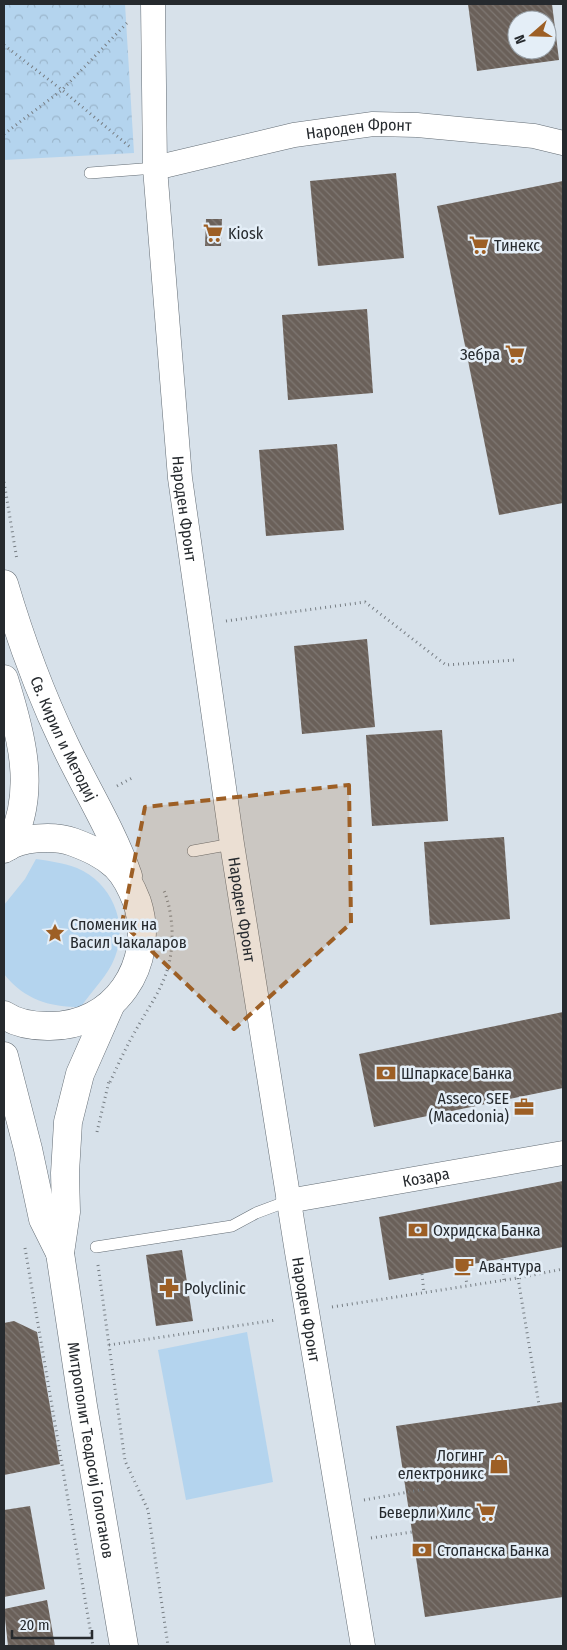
<svg xmlns="http://www.w3.org/2000/svg" width="567" height="1650" viewBox="0 0 567 1650" font-family="'Fira Sans Condensed',sans-serif">
<style>
.green{fill:#b4d4ee}
.forest{fill:url(#forest-crowns)}
.building{fill:url(#building-back-hatch);fill-rule:evenodd}
.lines{fill:none;stroke-linecap:round;stroke-linejoin:round}
.service-casing{stroke:#636c74;stroke-width:12}
.minor-casing{stroke:#636c74;stroke-width:25}
.tertiary-casing{stroke:#636c74;stroke-width:29}
.path{stroke:#777e84;stroke-width:3;stroke-dasharray:1 4;stroke-linecap:butt}
.service{stroke:#fff;stroke-width:11}
.minor{stroke:#fff;stroke-width:24}
.tertiary{stroke:#fff;stroke-width:28}
.marked{fill:#9d5f25;fill-opacity:0.2;stroke:#9d5f25;stroke-width:4;stroke-dasharray:10 6;stroke-linejoin:round}
.labels{text-anchor:middle;dominant-baseline:central;stroke-width:5;stroke-linejoin:round;paint-order:stroke}
.street-label{font-size:16px;fill:#262a2e;stroke:#e4eef7}
.poi-label{font-size:16px;fill:#262a2e;stroke:#e4eef7;text-anchor:start}
</style>
<defs>
<pattern id="forest-crowns" width="20" height="18" patternUnits="userSpaceOnUse" patternTransform="scale(1.25)"><rect width="20" height="18" fill="#b4d4ee"/><path d="M2 6a3 3 0 1 1 6 0M12 15a3 3 0 1 1 6 0" fill="none" stroke="#9bb6cc"/></pattern>
<pattern id="building-back-hatch" width="6" height="6" patternUnits="userSpaceOnUse" patternTransform="scale(1.25)"><rect width="6" height="6" fill="#6a6059"/><path d="M-1 5l2 2M0 0l6 6M5-1l2 2" fill="none" stroke="#7f7873"/></pattern>
</defs>
<rect width="100%" height="100%" fill="#d7e1ea"/>
<g class="green">
<path d="M36 859C50 861 64 863 77 868 111 882 129 923 115 957 108 976 92 990 81 1007 49 1007 25 1000 4 974V905L25 879Z"/>
<path d="M247 1332 273 1482 186 1500 158 1350Z"/>
</g>
<path class="forest" d="M4 4H125L134 153 4 160Z"/>
<g class="building">
<path d="M468 4H552L559 60 477 71ZM517 20H547V50H517Z"/>
<path d="M396 173 404 258 318 266 310 181Z"/>
<path d="M563 181V503L499 515 437 206Z"/>
<path d="M206 219H222L221 246H205Z"/>
<path d="M367 309 373 393 288 400 282 315Z"/>
<path d="M337 444 344 530 266 536 259 450Z"/>
<path d="M367 639 375 727 302 734 294 646Z"/>
<path d="M442 730 448 821 372 826 366 735Z"/>
<path d="M504 837 510 919 430 925 424 842Z"/>
<path d="M563 1012V1088L374 1127 359 1054Z"/>
<path d="M563 1181V1247L389 1280 379 1217Z"/>
<path d="M182 1250 193 1321 156 1326 146 1255Z"/>
<path d="M14 1321 37 1332 60 1464 4 1475V1323Z"/>
<path d="M563 1402V1597L425 1617 396 1426Z"/>
<path d="M30 1506 45 1589 4 1597V1510Z"/>
<path d="M47 1600 55 1646H8L4 1609Z"/>
</g>
<g class="lines">
<defs>
<g id="service">
<path d="M90 173 155 168"/>
<path d="M193 851 232 844"/>
<path d="M96 1247 232 1226 256 1213 288 1201"/>
</g>
<g id="minor">
<path id="s1" d="M153 4 155 168 180 478 232 844 297 1252 363 1646"/>
<path id="s2" d="M155 168 294 135 373 124 417 125 534 136 563 143"/>
<path id="s3" d="M288 1201 563 1153"/>
</g>
<g id="tertiary">
<path id="s4" d="M4 584C20 638 40 693 65 745 86 789 112 830 128 876"/>
<path d="M4 679C21 733 38 793 9 846"/>
<path d="M4 849C20 837 54 835 73 842 89 848 103 854 116 866 125 875 132 889 137 902 157 964 114 1028 47 1026 33 1026 16 1023 4 1015"/>
<path id="s5" d="M110 1006 80 1074 68 1122 65 1173 66 1212 60 1253 83 1406 124 1646"/>
<path d="M4 1056 28 1149 43 1219 60 1253"/>
</g>
</defs>
<use href="#service" class="service-casing"/>
<use href="#minor" class="minor-casing"/>
<use href="#tertiary" class="tertiary-casing"/>
<g class="path">
<path d="M4 45 62 90 130 147"/>
<path d="M4 134 62 90 127 23"/>
<path d="M4 482 17 560"/>
<path d="M226 621 365 602 446 665 515 660"/>
<path d="M117 786 132 778"/>
<path d="M110 1082C117 1067 124 1051 132 1037 154 996 174 978 172 928 171 916 169 902 164 891"/>
<path d="M97 1132 109 1081"/>
<path d="M25 1248 93 1646"/>
<path d="M502 1259 504 1280"/>
<path d="M98 1265 125 1461 148 1510 168 1646"/>
<path d="M464 1266 467 1285"/>
<path d="M422 1274 424 1293"/>
<path d="M518 1278 539 1405"/>
<path d="M332 1307 518 1278 563 1269"/>
<path d="M109 1345 276 1320"/>
<path d="M364 1500 426 1489"/>
<path d="M371 1538 412 1532"/>
</g>
<use href="#service" class="service"/>
<use href="#minor" class="minor"/>
<use href="#tertiary" class="tertiary"/>
</g>
<path class="marked" d="M349 785 351 923 234 1029 122 923 145 807Z"/>
<defs>
<symbol id="supermarket-bare" viewBox="-9 -9 18 18"><path d="M-6-5.5h2.5l.6 2H6L4.5 2H-2.5L-4.4-4H-6ZM-1.5 3.2a1.3 1.3 0 1 0 .1 0ZM3 3.2a1.3 1.3 0 1 0 .1 0Z" fill="#9d5f25" stroke="#e4eef7" stroke-width="2.5" paint-order="stroke"/></symbol>
<symbol id="sight-bare" viewBox="-9 -9 18 18"><path d="M0-6L1.8-2.2L6-1.7L2.9 1.2L3.7 5.4L0 3.3L-3.7 5.4L-2.9 1.2L-6-1.7L-1.8-2.2Z" fill="#9d5f25" stroke="#e4eef7" stroke-width="2.5" paint-order="stroke"/></symbol>
<symbol id="bank-bare" viewBox="-9 -9 18 18"><path d="M-6-4H6V4H-6ZM0-2.3a2.3 2.3 0 1 0 0 4.6a2.3 2.3 0 1 0 0-4.6Z" fill="#9d5f25" stroke="#e4eef7" stroke-width="2.5" paint-order="stroke"/></symbol>
<symbol id="office-bare" viewBox="-9 -9 18 18"><path d="M-6-3h4V-5.5h4V-3h4V5H-6ZM-1-4.5V-3h2v-1.5ZM-6 0V1H6V0Z" fill="#9d5f25" stroke="#e4eef7" stroke-width="2.5" paint-order="stroke"/></symbol>
<symbol id="cafe-bare" viewBox="-9 -9 18 18"><path d="M-5.5-4.5H6V0H3Q3 3.5 0 3.5H-2.5Q-5.5 3.5-5.5 0ZM3-3.2v2h1.7v-2ZM-6 4.5H4V6H-6Z" fill="#9d5f25" stroke="#e4eef7" stroke-width="2.5" paint-order="stroke"/></symbol>
<symbol id="pharmacy-bare" viewBox="-9 -9 18 18"><path d="M-2-6h4v4h4v4h-4v4h-4v-4h-4v-4h4Z" fill="#9d5f25" stroke="#e4eef7" stroke-width="2.5" paint-order="stroke"/></symbol>
<symbol id="shop-bare" viewBox="-9 -9 18 18"><path d="M-5-2.5h2.3a2.7 3.5 0 0 1 5.4 0H5L5.5 6h-11ZM-1.5-2.5h3a1.5 2.3 0 0 0-3 0Z" fill="#9d5f25" stroke="#e4eef7" stroke-width="2.5" paint-order="stroke"/></symbol>
</defs>
<g fill-rule="evenodd">
<use href="#supermarket-bare" x="199" y="219" width="28" height="28"/>
<use href="#supermarket-bare" x="465" y="231" width="28" height="28"/>
<use href="#supermarket-bare" x="501" y="340" width="28" height="28"/>
<use href="#sight-bare" x="41" y="919" width="28" height="28"/>
<use href="#bank-bare" x="372" y="1059" width="28" height="28"/>
<use href="#office-bare" x="510" y="1093" width="28" height="28"/>
<use href="#bank-bare" x="404" y="1216" width="28" height="28"/>
<use href="#cafe-bare" x="450" y="1252" width="28" height="28"/>
<use href="#pharmacy-bare" x="155" y="1274" width="28" height="28"/>
<use href="#shop-bare" x="485" y="1450" width="28" height="28"/>
<use href="#supermarket-bare" x="472" y="1498" width="28" height="28"/>
<use href="#bank-bare" x="408" y="1536" width="28" height="28"/>
</g>
<g class="labels">
<g class="street-label">
<text stroke="none"><textPath href="#s2" startOffset="208">Народен Фронт</textPath></text>
<text stroke="none"><textPath href="#s1" startOffset="506">Народен Фронт</textPath></text>
<text stroke="none"><textPath href="#s4" startOffset="166">Св. Кирил и Методиј</textPath></text>
<text stroke="none"><textPath href="#s1" startOffset="911">Народен Фронт</textPath></text>
<text stroke="none"><textPath href="#s3" startOffset="140">Козара</textPath></text>
<text stroke="none"><textPath href="#s1" startOffset="1316">Народен Фронт</textPath></text>
<text stroke="none"><textPath href="#s5" startOffset="455">Митрополит Теодосиј Гологанов</textPath></text>
</g>
<g class="poi-label">
<text x="228" y="233">Kiosk</text>
<text x="494" y="245">Тинекс</text>
<text x="500" y="354" text-anchor="end">Зебра</text>
<text x="70" y="924">Споменик на<tspan x="70" dy="18">Васил Чакаларов</tspan></text>
<text x="401" y="1073">Шпаркасе Банка</text>
<text x="509" y="1098" text-anchor="end">Asseco SEE<tspan x="509" dy="18">(Macedonia)</tspan></text>
<text x="433" y="1230">Охридска Банка</text>
<text x="479" y="1266">Авантура</text>
<text x="184" y="1288">Polyclinic</text>
<text x="484" y="1455" text-anchor="end">Логинг<tspan x="484" dy="18">електроникс</tspan></text>
<text x="471" y="1512" text-anchor="end">Беверли Хилс</text>
<text x="437" y="1550">Стопанска Банка</text>
</g>
</g>
<rect width="567" height="1650" fill="none" stroke="#262a2e" stroke-width="10"/>
<g transform="translate(532 35) rotate(250)"><circle r="24" fill="#e4eef7" stroke="#98a0a7"/>
<path d="M0-4L9 19L0 12L-9 19Z" fill="#9d5f25"/>
<text y="-8" font-size="14" font-weight="bold" text-anchor="middle" fill="#262a2e">N</text>
</g>
<path d="M12 1630v8h80v-8" fill="none" stroke="#262a2e" stroke-width="2.5"/>
<text x="20" y="1630" font-size="15" fill="#262a2e" stroke="#e4eef7" stroke-width="4" paint-order="stroke">20 m</text>
</svg>
